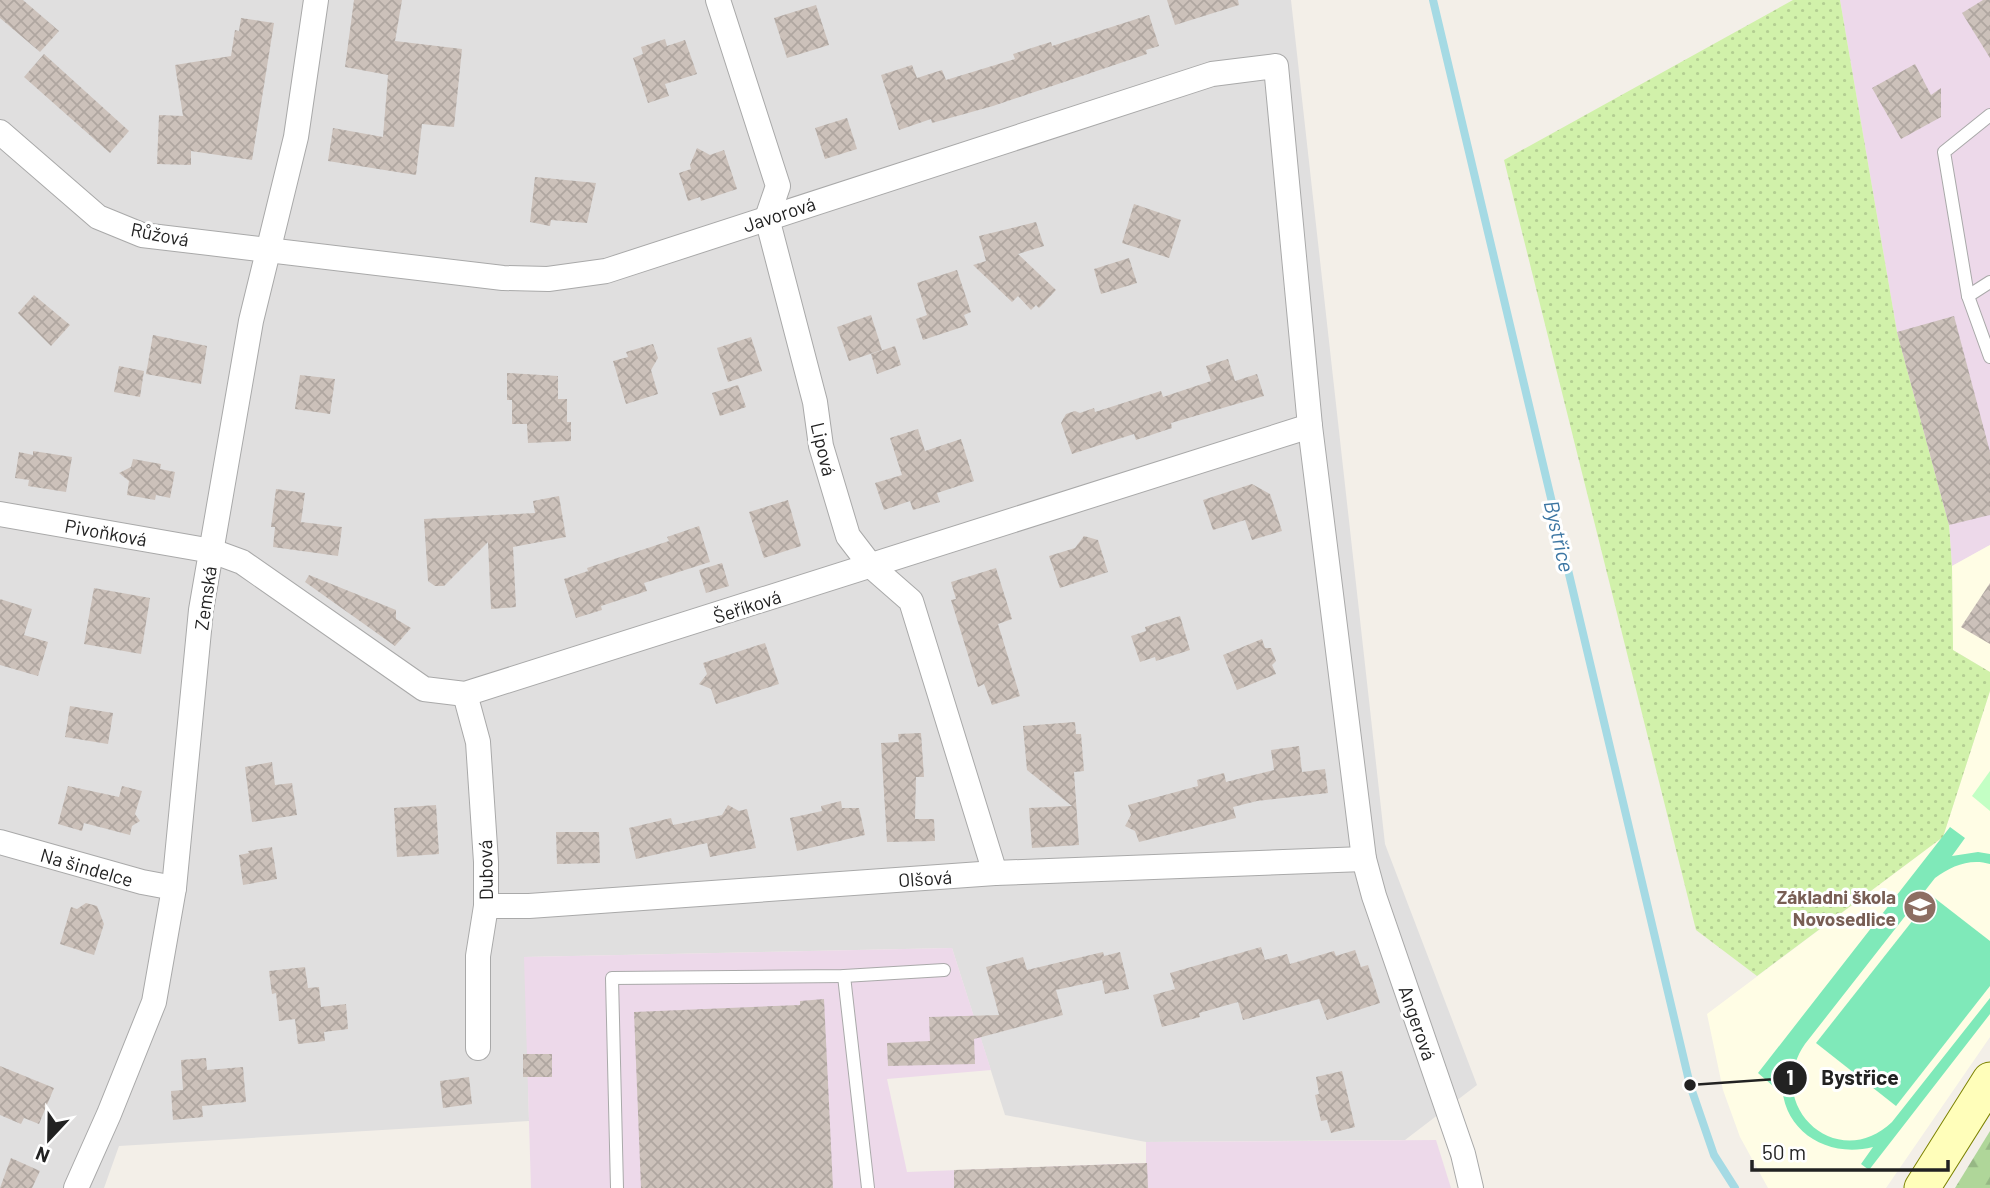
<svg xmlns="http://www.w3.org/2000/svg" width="1990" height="1188" viewBox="0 0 1990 1188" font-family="Barlow,sans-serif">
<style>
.residential{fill:#e0dfdf}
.industrial{fill:#edd9ea}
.education{fill:#fffde5}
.forest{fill:url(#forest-firs)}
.park{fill:#c3ffc4}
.garden{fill:url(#garden-dots)}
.pitch{fill:#7fe9b9}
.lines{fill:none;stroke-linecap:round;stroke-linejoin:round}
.stream{stroke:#a5dae4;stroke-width:8}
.building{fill:url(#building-cross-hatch)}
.lane-casing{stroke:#a9a9a9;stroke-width:14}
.street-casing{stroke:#a9a9a9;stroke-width:26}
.secondary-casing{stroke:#7c8200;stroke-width:37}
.lane{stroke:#fff;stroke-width:12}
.street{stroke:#fff;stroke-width:24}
.secondary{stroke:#fffeba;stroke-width:35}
.labels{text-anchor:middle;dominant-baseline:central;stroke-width:6;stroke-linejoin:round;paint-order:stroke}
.street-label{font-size:19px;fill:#222;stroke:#fff}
.education-label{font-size:19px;font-weight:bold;fill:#785e54;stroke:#fff;text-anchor:end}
.water-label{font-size:21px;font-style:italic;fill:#3c76a3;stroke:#fff}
.leader{fill:none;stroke:#222;stroke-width:2.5}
.callout-dot{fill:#222;stroke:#fff;stroke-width:2.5}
.mark-label{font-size:21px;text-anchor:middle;font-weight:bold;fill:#fff}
.callout-label{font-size:21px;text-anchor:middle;font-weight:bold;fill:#222;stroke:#fff;stroke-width:6;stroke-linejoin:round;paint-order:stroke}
</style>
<defs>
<pattern id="forest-firs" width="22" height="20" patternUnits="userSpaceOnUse" patternTransform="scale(1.75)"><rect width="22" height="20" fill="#afd699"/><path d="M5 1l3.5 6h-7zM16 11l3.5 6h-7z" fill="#96b784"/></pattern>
<pattern id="garden-dots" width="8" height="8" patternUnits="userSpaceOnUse" patternTransform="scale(1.75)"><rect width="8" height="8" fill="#d1f1aa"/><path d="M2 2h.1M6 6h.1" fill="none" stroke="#b3ce92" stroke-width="1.8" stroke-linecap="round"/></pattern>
<pattern id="building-cross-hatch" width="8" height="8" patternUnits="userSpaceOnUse" patternTransform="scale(1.75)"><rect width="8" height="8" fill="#ccc1ba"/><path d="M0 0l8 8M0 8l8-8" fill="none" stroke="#afa6a0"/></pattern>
</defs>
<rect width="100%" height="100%" fill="#f3efe8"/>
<path class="residential" d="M0 0H1291L1385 844 1477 1085 1405 1140 1146 1142 1005 1115 952 948 525 957 529 1121 119 1146 104 1188H0Z"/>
<g class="industrial">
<path d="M1840 0H1990V545L1952 566 1949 525 1897 332Z"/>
<path d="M952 948 991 1070 887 1079 907 1172 1146 1163V1142L1436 1140 1451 1188H531L524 957Z"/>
</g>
<g class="education">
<path d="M1990 545V672L1953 650 1952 566Z"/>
<path d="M1990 691V1037L1886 1188H1768L1740 1137 1723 1090 1707 1014 1943 837Z"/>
</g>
<path class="forest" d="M1990 1131V1188H1955Z"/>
<path class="park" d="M1990 771V811L1972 796Z"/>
<path class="garden" d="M1793 0H1840L1897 332 1949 525 1952 566 1953 650 1990 672V691L1943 837 1757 976 1696 930 1504 160Z"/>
<g class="pitch">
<path d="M1950 827 1965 838 1952 856 1978 852 1990 854V864C1970 858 1951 866 1935 878L1805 1044C1762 1106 1838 1174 1892 1122L1990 998V1014L1869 1170 1861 1164 1873 1147C1825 1159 1779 1129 1782 1077L1773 1086 1758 1073Z"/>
<path d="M1932 896 1990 941V986L1896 1106 1816 1043Z"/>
</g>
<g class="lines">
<path class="stream" d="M1433 0 1690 1085 1714 1155 1735 1188"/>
</g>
<g class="building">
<path d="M0 0H23L59 31 40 52 0 18Z"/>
<path d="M354 0H402L395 41 462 49 454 127 422 124 416 175 328 161 333 128 383 137 388 75 345 67Z"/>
<path d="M1167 0H1238L1239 5 1175 25Z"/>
<path d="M1983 0H1990V58L1962 13Z"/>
<path d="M816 5 829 45 787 58 774 18Z"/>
<path d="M1149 15 1159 46 1146 50 1147 54 993 106 932 123 931 119 899 130 881 75 912 65 917 78 942 70 946 80 1015 59 1013 54 1041 45 1051 42 1052 46Z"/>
<path d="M241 18 274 23 252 160 191 151V165L157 164 159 115 183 116 175 65 231 56 235 30 239 31Z"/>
<path d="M665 39 667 46 685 40 697 74 665 84 669 96 648 103 633 58 643 54 641 47Z"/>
<path d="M44 54 129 131 110 153 24 77Z"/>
<path d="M1915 64 1931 95 1941 88V117L1901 139 1872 88Z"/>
<path d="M847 118 857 149 825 159 815 128Z"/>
<path d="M697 148 710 155 724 150 737 189 701 201 700 197 688 201 679 173 691 169 690 165Z"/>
<path d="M535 177 596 183 587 223 551 220 550 226 530 222Z"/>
<path d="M1134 204 1181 220 1169 258 1122 243Z"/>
<path d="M1036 222 1044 246 1018 254 1056 290 1039 308 1036 305 1031 310 1018 296 1012 302 973 265 986 261 979 236Z"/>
<path d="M1129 258 1137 283 1101 294 1094 269Z"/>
<path d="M957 270 971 312 964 315 968 325 923 340 916 319 927 315 917 283Z"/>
<path d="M34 295 70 325 51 346 18 313Z"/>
<path d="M871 315 882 350 849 361 837 327Z"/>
<path d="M1954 316 1990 452V515L1949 525 1897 332Z"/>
<path d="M153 335 207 346 201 384 146 374Z"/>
<path d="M751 337 762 371 728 382 717 348Z"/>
<path d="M653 344 658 358 651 370 658 394 626 404 613 361 628 357 626 352Z"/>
<path d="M895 346 901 365 877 374 871 354Z"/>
<path d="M1228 359 1235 381 1257 374 1264 396 1171 423 1172 428 1136 440 1134 434 1072 454 1061 423 1066 414 1075 411 1080 413 1094 408 1095 412 1161 391 1163 397 1211 381 1206 366Z"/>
<path d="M119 366 144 371 140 397 114 392Z"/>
<path d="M507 373 558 376V399H567V422H571V441L528 443 527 424H512V400H507Z"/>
<path d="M300 375 335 379 330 414 295 409Z"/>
<path d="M738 385 746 407 720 416 712 393Z"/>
<path d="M918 429 925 451 961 439 974 481 937 493 940 502 913 510 910 501 884 510 875 483 902 475 890 438Z"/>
<path d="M33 451 72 457 66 492 28 486 29 480 15 478 19 452 33 455Z"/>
<path d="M133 459 161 464 160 469 175 472 170 498 156 495 155 500 127 495 129 481 119 473 131 467Z"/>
<path d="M1252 484 1270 494 1282 531 1252 540 1245 520 1213 530 1203 500Z"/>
<path d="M276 489 305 493 301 522 342 527 338 556 273 547 275 527H271Z"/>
<path d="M559 496 566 537 513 547 516 607 491 609 488 542 444 586H435L428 581 424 519 535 513 533 501Z"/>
<path d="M788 500 801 546 764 558 749 512Z"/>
<path d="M699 526 710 562 644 583 647 591 601 606 602 610 576 618 564 579 588 571 587 568 669 541 667 537Z"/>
<path d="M1084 536 1098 540 1108 572 1060 588 1049 556 1075 548Z"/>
<path d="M722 563 729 586 706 593 699 570Z"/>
<path d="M996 568 1012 619 998 624 1020 696 992 705 984 684 978 687 951 600 956 599 951 582Z"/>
<path d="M309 575 396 610V619L411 628 395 646 305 582Z"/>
<path d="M1990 583V644L1961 627Z"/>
<path d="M94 588 150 598 141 654 84 644Z"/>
<path d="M0 599 32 609 24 635 48 642 38 676 0 665Z"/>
<path d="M1180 616 1190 650 1156 661 1155 657 1140 662 1131 636 1146 631 1145 627Z"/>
<path d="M1262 639 1265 648H1271L1276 661 1272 665 1276 674 1237 690 1223 655Z"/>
<path d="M765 643 779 684 716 704 711 689 699 684 707 674 703 663Z"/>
<path d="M70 706 113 713 108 744 65 737Z"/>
<path d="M1075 722 1076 734H1081L1084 771 1074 772 1079 845 1032 848 1029 808 1072 806 1027 770 1023 726Z"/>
<path d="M921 733 924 777H916L915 819H934L935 841 887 842 881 743 899 742 898 734Z"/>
<path d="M1299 746 1302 772 1325 769 1328 793 1257 801 1233 807 1236 818 1139 842 1135 831 1125 826 1131 815 1128 805 1198 786 1197 780 1224 773 1226 782 1274 770 1271 750Z"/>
<path d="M272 762 275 785 292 783 297 815 252 822 245 767Z"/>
<path d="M68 786 119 797 122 786 142 791 135 814 140 821 132 826 130 835 84 823 82 831 58 824Z"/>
<path d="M841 801 842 808H859L865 835 797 851 790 818 822 811 821 806Z"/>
<path d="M436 805 439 854 397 857 394 808Z"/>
<path d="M728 805 739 811 747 809 756 848 710 857 707 843 636 859 629 828 671 818 673 825 722 815Z"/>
<path d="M556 832H599L600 863 557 864Z"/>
<path d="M272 847 277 879 243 885 239 855 249 853 248 851Z"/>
<path d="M86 903 97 906 104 924 94 955 60 944 71 907 77 909Z"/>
<path d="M1261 947 1265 960 1287 954 1290 964 1334 951 1336 956 1355 950 1361 967 1368 965 1380 1003 1327 1020 1319 999 1243 1020 1238 1002 1199 1013 1200 1017 1162 1027 1153 995 1175 989 1170 973Z"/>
<path d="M1103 952 1104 956 1120 952 1129 989 1105 994 1102 980 1056 990 1063 1015 974 1039 975 1064 888 1066 887 1043 930 1041 929 1017 999 1015 986 967 1023 957 1027 970Z"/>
<path d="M305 967 308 988 319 987 321 1007 346 1004 348 1029 324 1032 325 1041 298 1044 295 1019 279 1021 276 993 272 994 269 971Z"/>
<path d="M824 999 833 1188H641L634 1012 800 1005V1001Z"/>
<rect x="523" y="1054" width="29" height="23"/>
<path d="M206 1058 207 1070 243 1067 246 1102 202 1106 203 1117 173 1120 171 1091 183 1090 181 1060Z"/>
<path d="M0 1066 54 1088 39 1124 24 1118 21 1124 0 1115Z"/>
<path d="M1342 1071 1355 1127 1331 1133 1327 1120 1321 1121 1315 1095 1319 1094 1316 1077Z"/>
<path d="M469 1077 472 1104 443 1108 440 1081Z"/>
<path d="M11 1158 40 1171 32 1188H0Z"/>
<path d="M1147 1163 1148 1188H954V1170Z"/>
</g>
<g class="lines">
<defs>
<g id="lane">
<path d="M1990 115 1944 152 1968 296 1990 357"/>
<path d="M1968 296 1990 282"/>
<path d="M844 976 868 1188"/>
<path d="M617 1188 612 978 844 976 944 970"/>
</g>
<g id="street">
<path d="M718 0 778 186 767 218 815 402 821 446 848 536 871 566 911 601 995 873"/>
<path d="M0 132 98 217 142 235 503 278 548 279 606 271 1212 74 1276 66 1310 426 1364 859 1374 896 1463 1154 1471 1188"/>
<path d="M0 514 212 551 242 562 424 689 465 694 1310 426"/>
<path d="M465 694 478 742 486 862V906L478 956V1048"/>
<path d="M0 842 142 882 174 888"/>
<path d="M486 906H529L995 873 1364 859"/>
<path d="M76 1188 109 1114 154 1002 174 888 201 610 251 321 296 137 316 0"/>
</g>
<path id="secondary" d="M1922 1188 1990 1080"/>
</defs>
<use href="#lane" class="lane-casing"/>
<use href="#street" class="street-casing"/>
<use href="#secondary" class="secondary-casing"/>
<use href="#lane" class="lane"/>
<use href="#street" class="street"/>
<use href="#secondary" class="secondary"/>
</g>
<defs>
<symbol id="school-disc" viewBox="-11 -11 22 22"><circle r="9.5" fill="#8d6e63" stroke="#fff"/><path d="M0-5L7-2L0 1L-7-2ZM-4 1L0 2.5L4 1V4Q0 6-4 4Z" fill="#fff"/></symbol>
</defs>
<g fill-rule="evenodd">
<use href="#school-disc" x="1901" y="888" width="38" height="38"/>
</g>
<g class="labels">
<g class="street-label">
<text transform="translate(779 214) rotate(-18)">Javorová</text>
<text transform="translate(160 234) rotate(11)">Růžová</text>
<text transform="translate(824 449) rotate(77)">Lipová</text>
<text transform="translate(106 532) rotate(10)">Pivoňková</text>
<text transform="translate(205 598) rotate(-82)">Zemská</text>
<text transform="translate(747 606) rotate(-18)">Šeříková</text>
<text transform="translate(87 867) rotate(16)">Na šindelce</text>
<text transform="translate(485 870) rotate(-91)">Dubová</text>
<text transform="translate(925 878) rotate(-4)">Olšová</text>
<text transform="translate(1418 1023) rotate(71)">Angerová</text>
</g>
<g class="education-label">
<text x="1896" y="896">Základni škola<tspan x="1896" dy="22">Novosedlice</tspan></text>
</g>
<g class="water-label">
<text transform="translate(1560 536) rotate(77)">Bystřice</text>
</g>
</g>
<path class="leader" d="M1690 1085L1790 1078"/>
<g class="callout-dot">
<circle cx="1690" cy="1085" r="7"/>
<circle cx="1790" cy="1078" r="18"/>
</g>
<g class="mark-label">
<text x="1790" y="1085">1</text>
</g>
<g class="callout-label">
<text x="1860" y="1085">Bystřice</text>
</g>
<g transform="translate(49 1139) rotate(202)" stroke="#ffffff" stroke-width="5" paint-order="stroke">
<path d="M0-5L12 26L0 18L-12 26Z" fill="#222222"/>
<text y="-10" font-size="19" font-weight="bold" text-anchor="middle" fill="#222222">N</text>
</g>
<path d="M1752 1160v10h196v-10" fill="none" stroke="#222222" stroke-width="3.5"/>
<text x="1762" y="1160" font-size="21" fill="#222222" stroke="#ffffff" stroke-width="5" paint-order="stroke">50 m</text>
</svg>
